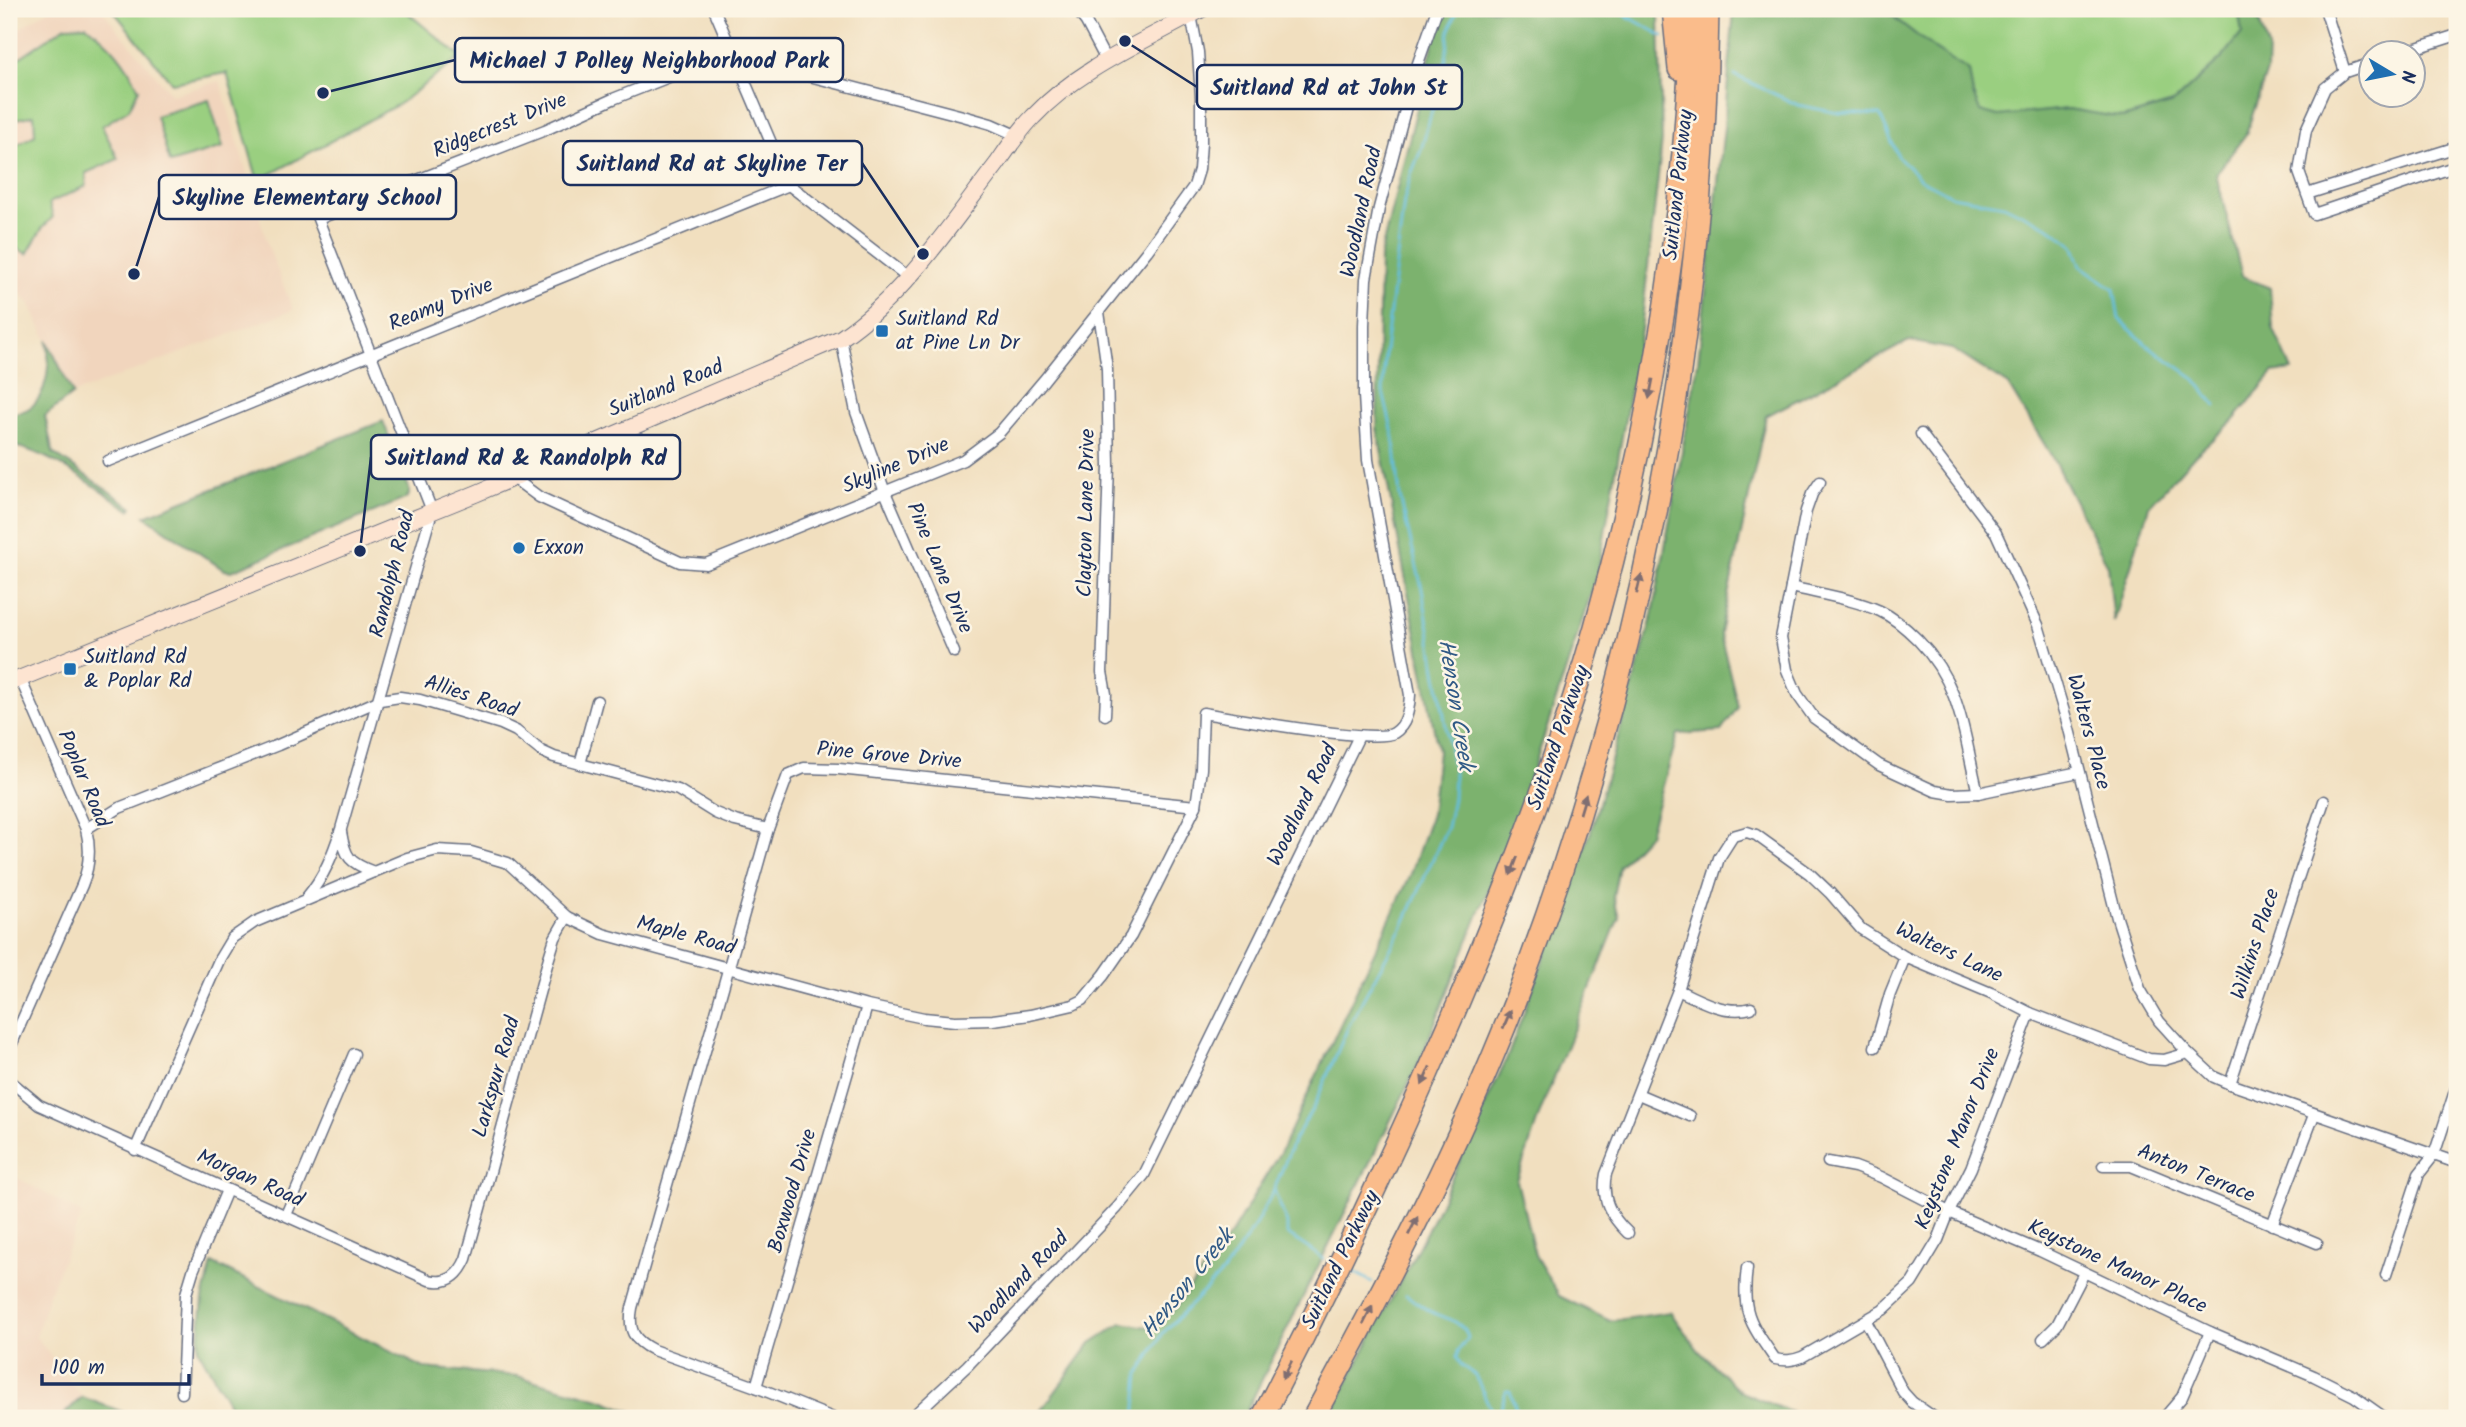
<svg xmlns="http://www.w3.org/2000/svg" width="2466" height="1427" viewBox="0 0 2466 1427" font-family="Kalam,sans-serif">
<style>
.built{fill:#f1d5bd}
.green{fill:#9acf80;stroke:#5a7f6f;stroke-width:2}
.forest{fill:#7bb26e;stroke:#4b7066;stroke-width:2}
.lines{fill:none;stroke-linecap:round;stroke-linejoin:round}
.stream{stroke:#64bfe2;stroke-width:2.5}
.street-casing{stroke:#666d80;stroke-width:13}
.secondary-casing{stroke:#666d80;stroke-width:18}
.highway-casing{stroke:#666d80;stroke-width:24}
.street{stroke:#fff;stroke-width:10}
.secondary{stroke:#fde4d1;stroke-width:16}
.highway{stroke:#fabc8b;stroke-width:21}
.oneway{fill:#7f6e72}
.poi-dot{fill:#1f6fb2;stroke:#fcf5e5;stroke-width:2.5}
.labels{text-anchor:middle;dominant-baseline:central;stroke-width:5;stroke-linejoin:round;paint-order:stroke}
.street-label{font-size:21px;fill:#1b2f5e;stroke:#fcf5e5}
.poi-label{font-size:21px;fill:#1b2f5e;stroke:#fcf5e5;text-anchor:start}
.water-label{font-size:23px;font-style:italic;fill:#315a86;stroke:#fcf5e5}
.leader{fill:none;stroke:#1b2f5e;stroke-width:2.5}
.callout-dot{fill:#1b2f5e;stroke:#fcf5e5;stroke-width:2.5}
.callout{fill:#fcf5e5;stroke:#1b2f5e;stroke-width:2.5}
.callout-label{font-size:23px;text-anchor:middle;font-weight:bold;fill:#1b2f5e}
</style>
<rect width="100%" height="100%" fill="#fcf5e5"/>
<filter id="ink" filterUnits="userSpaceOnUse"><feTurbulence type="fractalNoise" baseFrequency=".0143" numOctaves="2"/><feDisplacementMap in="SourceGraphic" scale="14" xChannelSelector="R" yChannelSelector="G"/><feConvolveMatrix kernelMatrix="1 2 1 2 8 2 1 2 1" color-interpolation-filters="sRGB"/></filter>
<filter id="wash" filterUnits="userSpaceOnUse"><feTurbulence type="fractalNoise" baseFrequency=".00686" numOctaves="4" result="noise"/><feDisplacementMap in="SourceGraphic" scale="28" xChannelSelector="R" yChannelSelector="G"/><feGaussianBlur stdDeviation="1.57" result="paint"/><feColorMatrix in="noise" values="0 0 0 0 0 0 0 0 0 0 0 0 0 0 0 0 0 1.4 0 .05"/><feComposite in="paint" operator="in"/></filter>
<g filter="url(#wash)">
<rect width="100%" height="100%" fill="#f1dfbf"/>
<g class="built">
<path d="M50 9H101L172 95 220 81 268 246 293 310 73 394 29 303 9 283V35Z"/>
<path d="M9 1173 82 1214 49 1293 36 1337 82 1397 60 1418H9Z"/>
</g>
<g class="green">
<path d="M112 9H403L461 57 399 104 258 181 227 73 172 83Z"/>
<path d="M1883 9H2238L2242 33 2223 57 2173 103 2122 118 2068 109 1998 117 1979 111 1973 95 1969 71 1936 50Z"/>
<path d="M86 25C111 43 126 62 139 89L129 109 102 126 118 159 86 173V186L49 203 53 217 43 227 27 254 9 243V149L35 135 34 115 9 121V65L66 26Z"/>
<path d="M209 100 223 147 170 163 156 116Z"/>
</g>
<g class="forest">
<path d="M1445 9H1657L1659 16 1662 140 1641 330 1598 572 1516 822 1418 1065 1243 1418H1036L1091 1343 1122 1323 1148 1327 1172 1312 1232 1232 1282 1149 1411 874 1431 814 1438 751 1377 428 1380 256 1434 40Z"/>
<path d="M1734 9H1883L1936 50 1969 71 1973 95 1980 111 1998 116 2068 109 2123 118 2173 103 2223 57 2242 33 2238 9H2255L2268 48 2267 71 2246 134 2216 174 2242 276 2270 288 2273 328 2292 370 2273 373 2233 421 2195 455 2149 506 2114 622 2108 566 2051 455 2008 385 1952 349 1909 341 1766 416 1720 633 1738 707 1721 731 1678 734 1649 834 1619 866 1613 896 1619 917 1541 1110 1517 1181 1535 1255 1559 1296 1610 1321 1670 1312 1699 1351 1741 1392 1805 1418H1329L1432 1221 1507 1058 1591 831 1653 614 1698 362 1724 127Z"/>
<path d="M47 340 73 394 45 416 53 453 132 507 130 510C93 486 53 453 9 445V413C47 415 51 368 47 340Z"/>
<path d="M383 421 409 488V495L405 499 232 571 224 570 145 516Z"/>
<path d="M212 1263 424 1368 517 1376 600 1399 648 1418H237L198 1349 203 1299Z"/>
<path d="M82 1397 128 1414 162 1418H60Z"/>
</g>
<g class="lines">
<g class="stream">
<path d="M1614 9 1663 36"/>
<path d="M1734 75 1798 105 1838 113 1880 115 1898 156 1921 180 1952 196 2004 205 2050 228 2073 245 2081 266 2114 289 2119 319 2147 345 2193 377 2216 406"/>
<path d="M1274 1190 1287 1223V1234L1324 1259"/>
<path d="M1350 1270 1372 1282"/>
<path d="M1406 1295C1415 1301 1424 1309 1434 1313 1447 1320 1465 1321 1468 1338L1458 1351 1457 1358 1462 1366 1475 1375 1493 1414 1500 1411 1506 1391H1510L1519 1418"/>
<path d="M1135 1418 1139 1374 1163 1333 1224 1271 1253 1229 1274 1190 1293 1142 1314 1106 1349 1025 1402 928 1447 827 1453 798 1454 772 1421 584 1400 497 1394 438 1383 392 1385 351 1404 201 1411 174 1421 150 1446 60 1449 32 1458 9"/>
</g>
</g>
</g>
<g filter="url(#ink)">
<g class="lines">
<defs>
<g id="street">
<path d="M714 9 789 185 908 277"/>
<path d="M1076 9 1086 22 1107 62"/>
<path d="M2325 9 2345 72"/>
<path d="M2457 9V11"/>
<path d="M2404 52 2457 35"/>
<path d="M2372 63 2345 72 2325 88 2306 130 2299 172 2314 214 2457 166"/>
<path d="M2307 194 2457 147"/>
<path d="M1099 312 1107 369 1109 465 1102 672 1106 694 1105 715"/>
<path d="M841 338 856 412 885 492 954 652"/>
<path d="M1921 434 1996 533 2038 625 2068 725 2117 918 2140 989 2159 1021 2188 1053 2214 1077 2230 1084 2457 1163"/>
<path d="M108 461 789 185"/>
<path d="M512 477 539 497 680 562 706 564 963 460 999 433 1044 380 1147 251 1194 186 1199 170 1201 143V97L1198 52 1191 15"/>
<path d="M1820 482 1812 494 1806 511 1781 638 1787 670 1797 694 1814 718 1879 765 1935 791 1952 794 1978 793 2079 772"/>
<path d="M1791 587C1820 594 1853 599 1880 611 1895 618 1907 629 1918 640 1963 687 1963 734 1978 793"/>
<path d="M580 764 597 701"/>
<path d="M2321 810 2324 801"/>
<path d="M86 829 119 808 278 745 380 700 400 697 420 700 501 724 516 731 541 751 554 757 678 790 715 813 735 821 768 829"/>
<path d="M341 832C345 858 350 863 374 872"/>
<path d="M307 897C324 877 333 854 341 829L432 511 318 219 545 130 613 99 689 69 733 56 963 116 991 124 1018 136"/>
<path d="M1678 990C1700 1001 1726 1015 1751 1008"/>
<path d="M1875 1047 1890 994 1905 957"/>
<path d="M9 1050 82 885C90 866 91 849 86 829L20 678"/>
<path d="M9 1080 39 1105 429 1280C448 1285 459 1275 466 1259L548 961 555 938 567 917"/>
<path d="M2230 1084 2319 815"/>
<path d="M1638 1094 1690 1116"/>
<path d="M135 1150 220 958 232 938 255 922 407 858 437 850 471 852 508 863 567 917 603 934 867 1006 924 1018 955 1021 993 1020 1030 1015 1073 1005 1083 1000 1104 975 1131 936 1196 806 1201 769 1203 713C1233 718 1376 744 1394 733 1407 725 1409 709 1410 695L1368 460 1364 396V325L1366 279 1379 208 1416 69 1437 9"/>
<path d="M1828 1162 1855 1167 1881 1177 1949 1212 2040 1251 2210 1332 2314 1376 2354 1396 2385 1418"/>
<path d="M2103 1166H2131L2317 1243"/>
<path d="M286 1215 354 1054"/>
<path d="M2272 1225 2314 1115"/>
<path d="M1628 1233C1610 1216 1601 1198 1606 1174L1678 990 1719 858 1733 836 1747 832 1756 835 1810 874 1830 893 1861 929 1905 957 1991 993 2030 1013 2149 1059 2164 1060 2188 1053"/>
<path d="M1747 1268C1741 1312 1750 1323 1775 1359 1785 1361 1792 1361 1802 1357L1883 1310 1912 1283 1938 1240 1949 1212 1971 1168 2030 1013"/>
<path d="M2386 1275 2419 1174 2434 1155 2457 1085"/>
<path d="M1866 1321 1903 1392 1912 1402 1935 1418"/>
<path d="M2043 1339 2057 1325 2084 1273"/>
<path d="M756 1387 867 1006"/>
<path d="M182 1393 186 1294 193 1271 227 1190"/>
<path d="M833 1418 756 1387 653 1350C633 1340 628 1330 632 1308L768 829 788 775 804 768 839 769 1196 806"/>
<path d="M911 1418 967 1366 1117 1208 1144 1175 1359 736"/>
<path d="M2164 1418 2182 1397 2210 1332"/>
</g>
<path id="secondary" d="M9 683 475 494 841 338C906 294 950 225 997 164 1008 148 1019 131 1033 117 1079 68 1144 42 1202 9"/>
<g id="highway">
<path d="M1673 9 1679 69"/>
<path d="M1262 1418C1332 1283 1397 1146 1457 1006 1509 883 1558 757 1595 627 1652 426 1685 218 1692 9"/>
<path d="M1313 1418C1387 1284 1458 1147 1514 1004 1636 688 1705 347 1708 9"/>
</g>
</defs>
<use href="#street" class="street-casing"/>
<use href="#secondary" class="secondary-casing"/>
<use href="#highway" class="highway-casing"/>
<use href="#street" class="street"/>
<use href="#secondary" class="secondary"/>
<use href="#highway" class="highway"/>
</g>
<defs><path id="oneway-solid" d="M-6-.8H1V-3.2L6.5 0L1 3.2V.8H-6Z" transform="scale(1.75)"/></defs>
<g class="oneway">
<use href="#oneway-solid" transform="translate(1651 389) rotate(101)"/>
<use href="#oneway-solid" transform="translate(1639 584) rotate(-77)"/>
<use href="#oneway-solid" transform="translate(1583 804) rotate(-73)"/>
<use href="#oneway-solid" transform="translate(1514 866) rotate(111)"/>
<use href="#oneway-solid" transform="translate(1507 1019) rotate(-67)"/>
<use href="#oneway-solid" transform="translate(1426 1076) rotate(114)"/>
<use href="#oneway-solid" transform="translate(1413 1226) rotate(-63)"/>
<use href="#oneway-solid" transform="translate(1368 1315) rotate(-63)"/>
<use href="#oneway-solid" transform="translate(1287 1370) rotate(117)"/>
</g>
</g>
<g class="poi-dot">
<rect x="875" y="324" width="14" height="14" rx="3.5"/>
<circle cx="519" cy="548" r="7"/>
<rect x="63" y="662" width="14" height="14" rx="3.5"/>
</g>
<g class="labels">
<g class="street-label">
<text transform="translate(500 126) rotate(-22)">Ridgecrest Drive</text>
<text transform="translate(1679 185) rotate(-84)">Suitland Parkway</text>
<text transform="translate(1362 212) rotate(-78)">Woodland Road</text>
<text transform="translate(441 305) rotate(-22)">Reamy Drive</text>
<text transform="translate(666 389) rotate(-22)">Suitland Road</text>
<text transform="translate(896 466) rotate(-23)">Skyline Drive</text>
<text transform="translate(1087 513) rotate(-89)">Clayton Lane Drive</text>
<text transform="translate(939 568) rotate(67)">Pine Lane Drive</text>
<text transform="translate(393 574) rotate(-76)">Randolph Road</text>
<text transform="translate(471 697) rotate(18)">Allies Road</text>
<text transform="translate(2088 732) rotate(75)">Walters Place</text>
<text transform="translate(1559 738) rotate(-71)">Suitland Parkway</text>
<text transform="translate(889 756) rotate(5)">Pine Grove Drive</text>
<text transform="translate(83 779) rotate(67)">Poplar Road</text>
<text transform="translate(1303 805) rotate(-64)">Woodland Road</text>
<text transform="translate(686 936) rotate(15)">Maple Road</text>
<text transform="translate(2256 944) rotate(-72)">Wilkins Place</text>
<text transform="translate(1949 953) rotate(25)">Walters Lane</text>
<text transform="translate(497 1077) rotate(-74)">Larkspur Road</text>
<text transform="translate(1958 1139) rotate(-68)">Keystone Manor Drive</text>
<text transform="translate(2196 1174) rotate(22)">Anton Terrace</text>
<text transform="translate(250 1179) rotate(24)">Morgan Road</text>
<text transform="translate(793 1191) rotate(-74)">Boxwood Drive</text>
<text transform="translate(1341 1260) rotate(-64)">Suitland Parkway</text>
<text transform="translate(2117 1267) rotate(25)">Keystone Manor Place</text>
<text transform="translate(1019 1283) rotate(-46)">Woodland Road</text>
</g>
<g class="poi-label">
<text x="896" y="319">Suitland Rd<tspan x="896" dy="24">at Pine Ln Dr</tspan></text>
<text x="533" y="548">Exxon</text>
<text x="84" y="657">Suitland Rd<tspan x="84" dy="24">&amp; Poplar Rd</tspan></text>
</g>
<g class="water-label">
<text transform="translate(1455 705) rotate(81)">Henson Creek</text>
<text transform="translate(1188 1284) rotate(-51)">Henson Creek</text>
</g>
</g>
<path class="leader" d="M323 93L455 60M1125 41L1197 87M923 254L862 163M134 274L159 197M360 551L371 457"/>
<g class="callout-dot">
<circle cx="323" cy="93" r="7"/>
<circle cx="1125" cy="41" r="7"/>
<circle cx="923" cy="254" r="7"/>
<circle cx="134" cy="274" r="7"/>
<circle cx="360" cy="551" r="7"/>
</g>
<g class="callout">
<rect x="455" y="38" width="388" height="44" rx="7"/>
<rect x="1197" y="65" width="265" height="44" rx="7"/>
<rect x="563" y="141" width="299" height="44" rx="7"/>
<rect x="159" y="175" width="297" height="44" rx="7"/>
<rect x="371" y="435" width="309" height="44" rx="7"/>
</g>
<g class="callout-label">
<text x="649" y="68">Michael J Polley Neighborhood Park</text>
<text x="1329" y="95">Suitland Rd at John St</text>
<text x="712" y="171">Suitland Rd at Skyline Ter</text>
<text x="307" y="205">Skyline Elementary School</text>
<text x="526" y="465">Suitland Rd &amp; Randolph Rd</text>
</g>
<rect width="2466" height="1427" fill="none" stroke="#fcf5e5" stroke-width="35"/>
<g transform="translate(2392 74) rotate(100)"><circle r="33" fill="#fcf5e5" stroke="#a2a6af" stroke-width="2"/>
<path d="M0-5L12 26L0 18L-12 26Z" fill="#1f6fb2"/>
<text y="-10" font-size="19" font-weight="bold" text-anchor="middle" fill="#1b2f5e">N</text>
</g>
<path d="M42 1374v10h147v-10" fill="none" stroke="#1b2f5e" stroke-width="3.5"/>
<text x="52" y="1374" font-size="21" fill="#1b2f5e" stroke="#fcf5e5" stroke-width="5" paint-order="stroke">100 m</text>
</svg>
